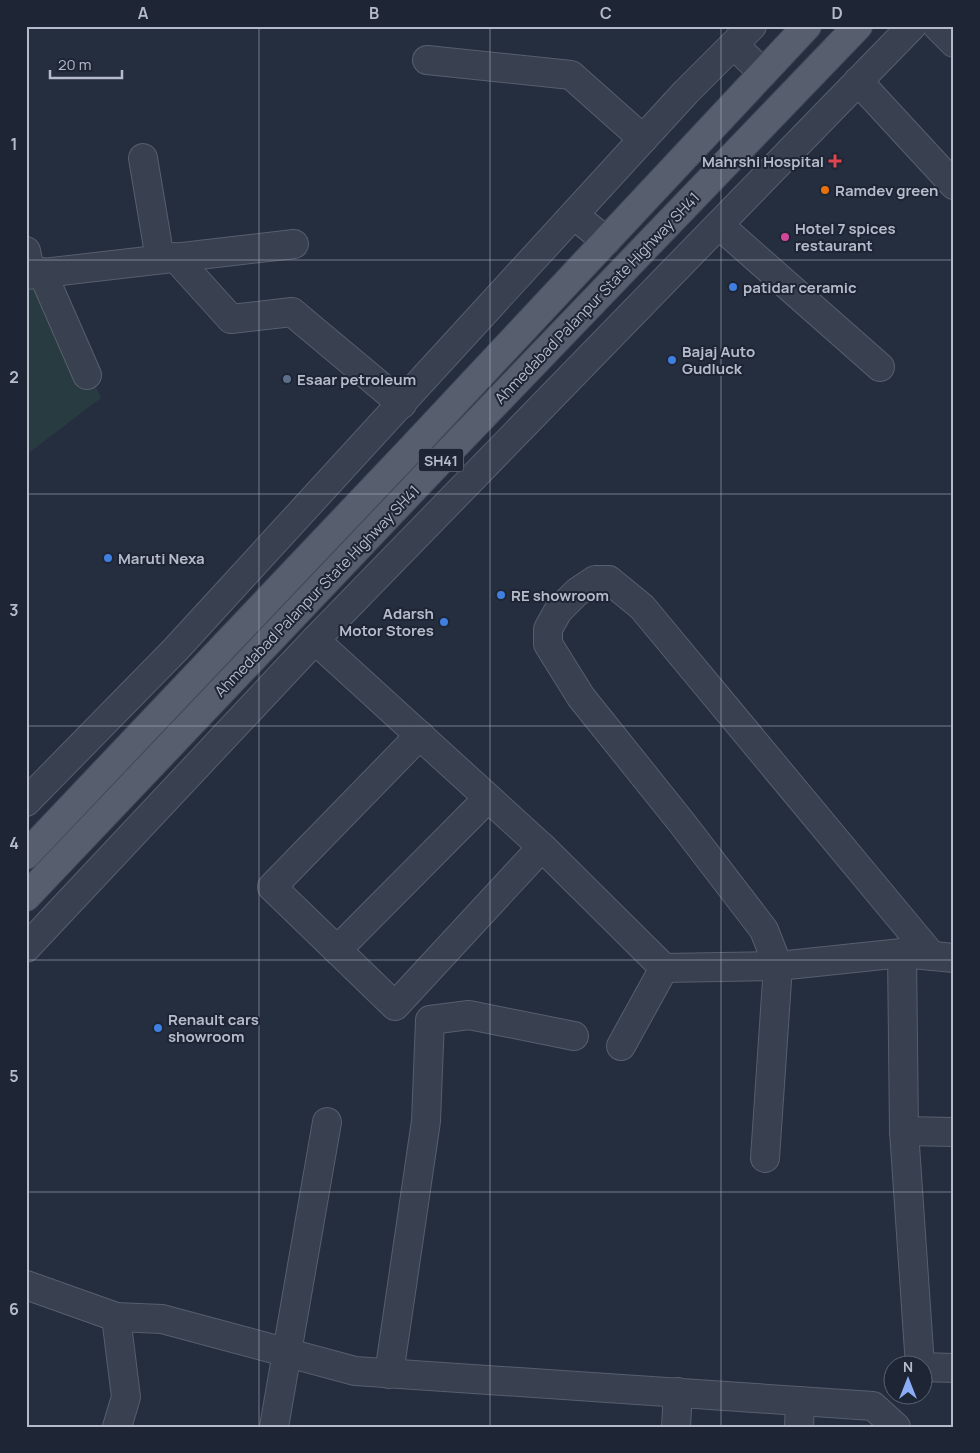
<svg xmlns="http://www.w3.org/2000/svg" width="980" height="1453" viewBox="0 0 980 1453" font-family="Manrope,sans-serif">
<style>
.green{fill:#273b40}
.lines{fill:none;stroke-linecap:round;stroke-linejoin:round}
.minor-casing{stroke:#575e6d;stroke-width:30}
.major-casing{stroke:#424958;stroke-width:30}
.minor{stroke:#39404f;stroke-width:28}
.major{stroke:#575f6f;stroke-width:28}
.grid{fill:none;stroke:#b5bbca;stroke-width:1;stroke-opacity:0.55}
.health-dot{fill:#e0444e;stroke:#1e2534;stroke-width:2}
.food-dot{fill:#e8710a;stroke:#1e2534;stroke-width:2}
.hotel-dot{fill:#d1479c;stroke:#1e2534;stroke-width:2}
.shop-dot{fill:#3f7fe0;stroke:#1e2534;stroke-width:2}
.service-dot{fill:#5c6f8a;stroke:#1e2534;stroke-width:2}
.labels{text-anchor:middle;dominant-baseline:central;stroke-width:4;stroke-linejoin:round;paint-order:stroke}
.shield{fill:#1e2534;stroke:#888e9d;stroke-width:1}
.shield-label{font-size:14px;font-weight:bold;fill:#b5bbca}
.poi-label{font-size:15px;font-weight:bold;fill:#b5bbca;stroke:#1e2534;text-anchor:start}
.street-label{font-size:15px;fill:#b5bbca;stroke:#1e2534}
.neatline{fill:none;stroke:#b5bbca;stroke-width:2}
.grid-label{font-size:16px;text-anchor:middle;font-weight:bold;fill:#b5bbca}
</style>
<rect width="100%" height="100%" fill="#252e3f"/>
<path class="green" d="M26 231 101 398 26 455Z"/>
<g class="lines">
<defs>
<g id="minor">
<path d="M937 26 954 43"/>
<path d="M734 45 763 73"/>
<path d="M427 60 571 75 643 139"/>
<path d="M858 81 954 185"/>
<path d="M143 158 160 259"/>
<path d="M574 215 606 241"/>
<path d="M719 225 880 367"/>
<path d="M26 251 31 274"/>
<path d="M175 257 231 319 292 312 402 404"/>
<path d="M42 272 87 375"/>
<path d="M26 275 294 244"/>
<path d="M315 640 542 847 664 968 778 966 902 953 954 958"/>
<path d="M420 735 272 887 395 1006 542 847"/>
<path d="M26 802 176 649 686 92 752 26"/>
<path d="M26 948 315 640 912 26"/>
<path d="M337 950 488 798"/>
<path d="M902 953 904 1131 920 1366"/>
<path d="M621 1046 664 968"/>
<path d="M904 1131 954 1132"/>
<path d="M765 1158 778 966 764 930 682 823 581 697 548 644V629L558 611 577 592 595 580H609L642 607 932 956"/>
<path d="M26 1285 116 1317 126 1397 117 1427"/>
<path d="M116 1317 162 1319 355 1371 873 1406 896 1427"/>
<path d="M922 1367 954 1368"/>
<path d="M389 1374 426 1121 430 1020 469 1015 574 1036"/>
<path d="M274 1427 327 1122"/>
<path d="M676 1427 678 1392"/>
<path d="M799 1427 800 1401"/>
</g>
<g id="major">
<path d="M26 855 413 447 807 26"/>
<path d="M26 897 439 462 858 26"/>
</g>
</defs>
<use href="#minor" class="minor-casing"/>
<use href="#major" class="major-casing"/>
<use href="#minor" class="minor"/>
<use href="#major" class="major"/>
</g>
<path class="grid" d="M259 26V1427M490 26V1427M721 26V1427M26 260H954M26 494H954M26 726H954M26 960H954M26 1192H954"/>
<path class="health-dot" d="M832.5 153.5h5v5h5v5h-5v5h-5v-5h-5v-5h5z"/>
<circle class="food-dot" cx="825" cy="190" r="5"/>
<circle class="hotel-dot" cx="785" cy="237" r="5"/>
<g class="shop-dot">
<circle cx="733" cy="287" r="5"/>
<circle cx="672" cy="360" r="5"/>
<circle cx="108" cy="558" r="5"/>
<circle cx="501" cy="595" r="5"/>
<circle cx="444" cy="622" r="5"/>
<circle cx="158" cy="1028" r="5"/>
</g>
<circle class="service-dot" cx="287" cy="379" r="5"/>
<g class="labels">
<rect class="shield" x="418.5" y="448.5" width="45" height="23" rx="4"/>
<g class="shield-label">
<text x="441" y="460">SH41</text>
</g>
<g class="poi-label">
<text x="824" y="161" text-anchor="end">Mahrshi Hospital</text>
<text x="835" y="190">Ramdev green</text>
<text x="795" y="228">Hotel 7 spices<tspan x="795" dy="17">restaurant</tspan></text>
<text x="743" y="287">patidar ceramic</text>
<text x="682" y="351">Bajaj Auto<tspan x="682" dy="17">Gudluck</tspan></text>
<text x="297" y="379">Esaar petroleum</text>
<text x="118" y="558">Maruti Nexa</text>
<text x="511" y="595">RE showroom</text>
<text x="434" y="613" text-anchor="end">Adarsh<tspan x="434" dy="17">Motor Stores</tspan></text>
<text x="168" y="1019">Renault cars<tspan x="168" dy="17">showroom</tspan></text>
</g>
<g class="street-label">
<text transform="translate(597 298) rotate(-46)">Ahmedabad Palanpur State Highway SH41</text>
<text transform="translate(317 591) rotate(-46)">Ahmedabad Palanpur State Highway SH41</text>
</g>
</g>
<rect width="980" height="1453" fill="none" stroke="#1e2534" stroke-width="55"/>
<g transform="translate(908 1380)"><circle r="24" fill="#1e2534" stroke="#5a6170"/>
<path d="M0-4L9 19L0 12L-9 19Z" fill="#8badf8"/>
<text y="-8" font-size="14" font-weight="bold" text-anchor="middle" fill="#b5bbca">N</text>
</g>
<path d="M50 70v8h72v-8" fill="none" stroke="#b5bbca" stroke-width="2.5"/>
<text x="58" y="70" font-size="15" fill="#b5bbca" stroke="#1e2534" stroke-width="4" paint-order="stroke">20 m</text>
<rect x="28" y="28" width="924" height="1398" class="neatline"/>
<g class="grid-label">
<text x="143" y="19">A</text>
<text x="374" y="19">B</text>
<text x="606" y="19">C</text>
<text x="837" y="19">D</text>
<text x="14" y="150">1</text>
<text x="14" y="383">2</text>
<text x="14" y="616">3</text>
<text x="14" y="849">4</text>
<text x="14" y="1082">5</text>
<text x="14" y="1315">6</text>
</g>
</svg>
